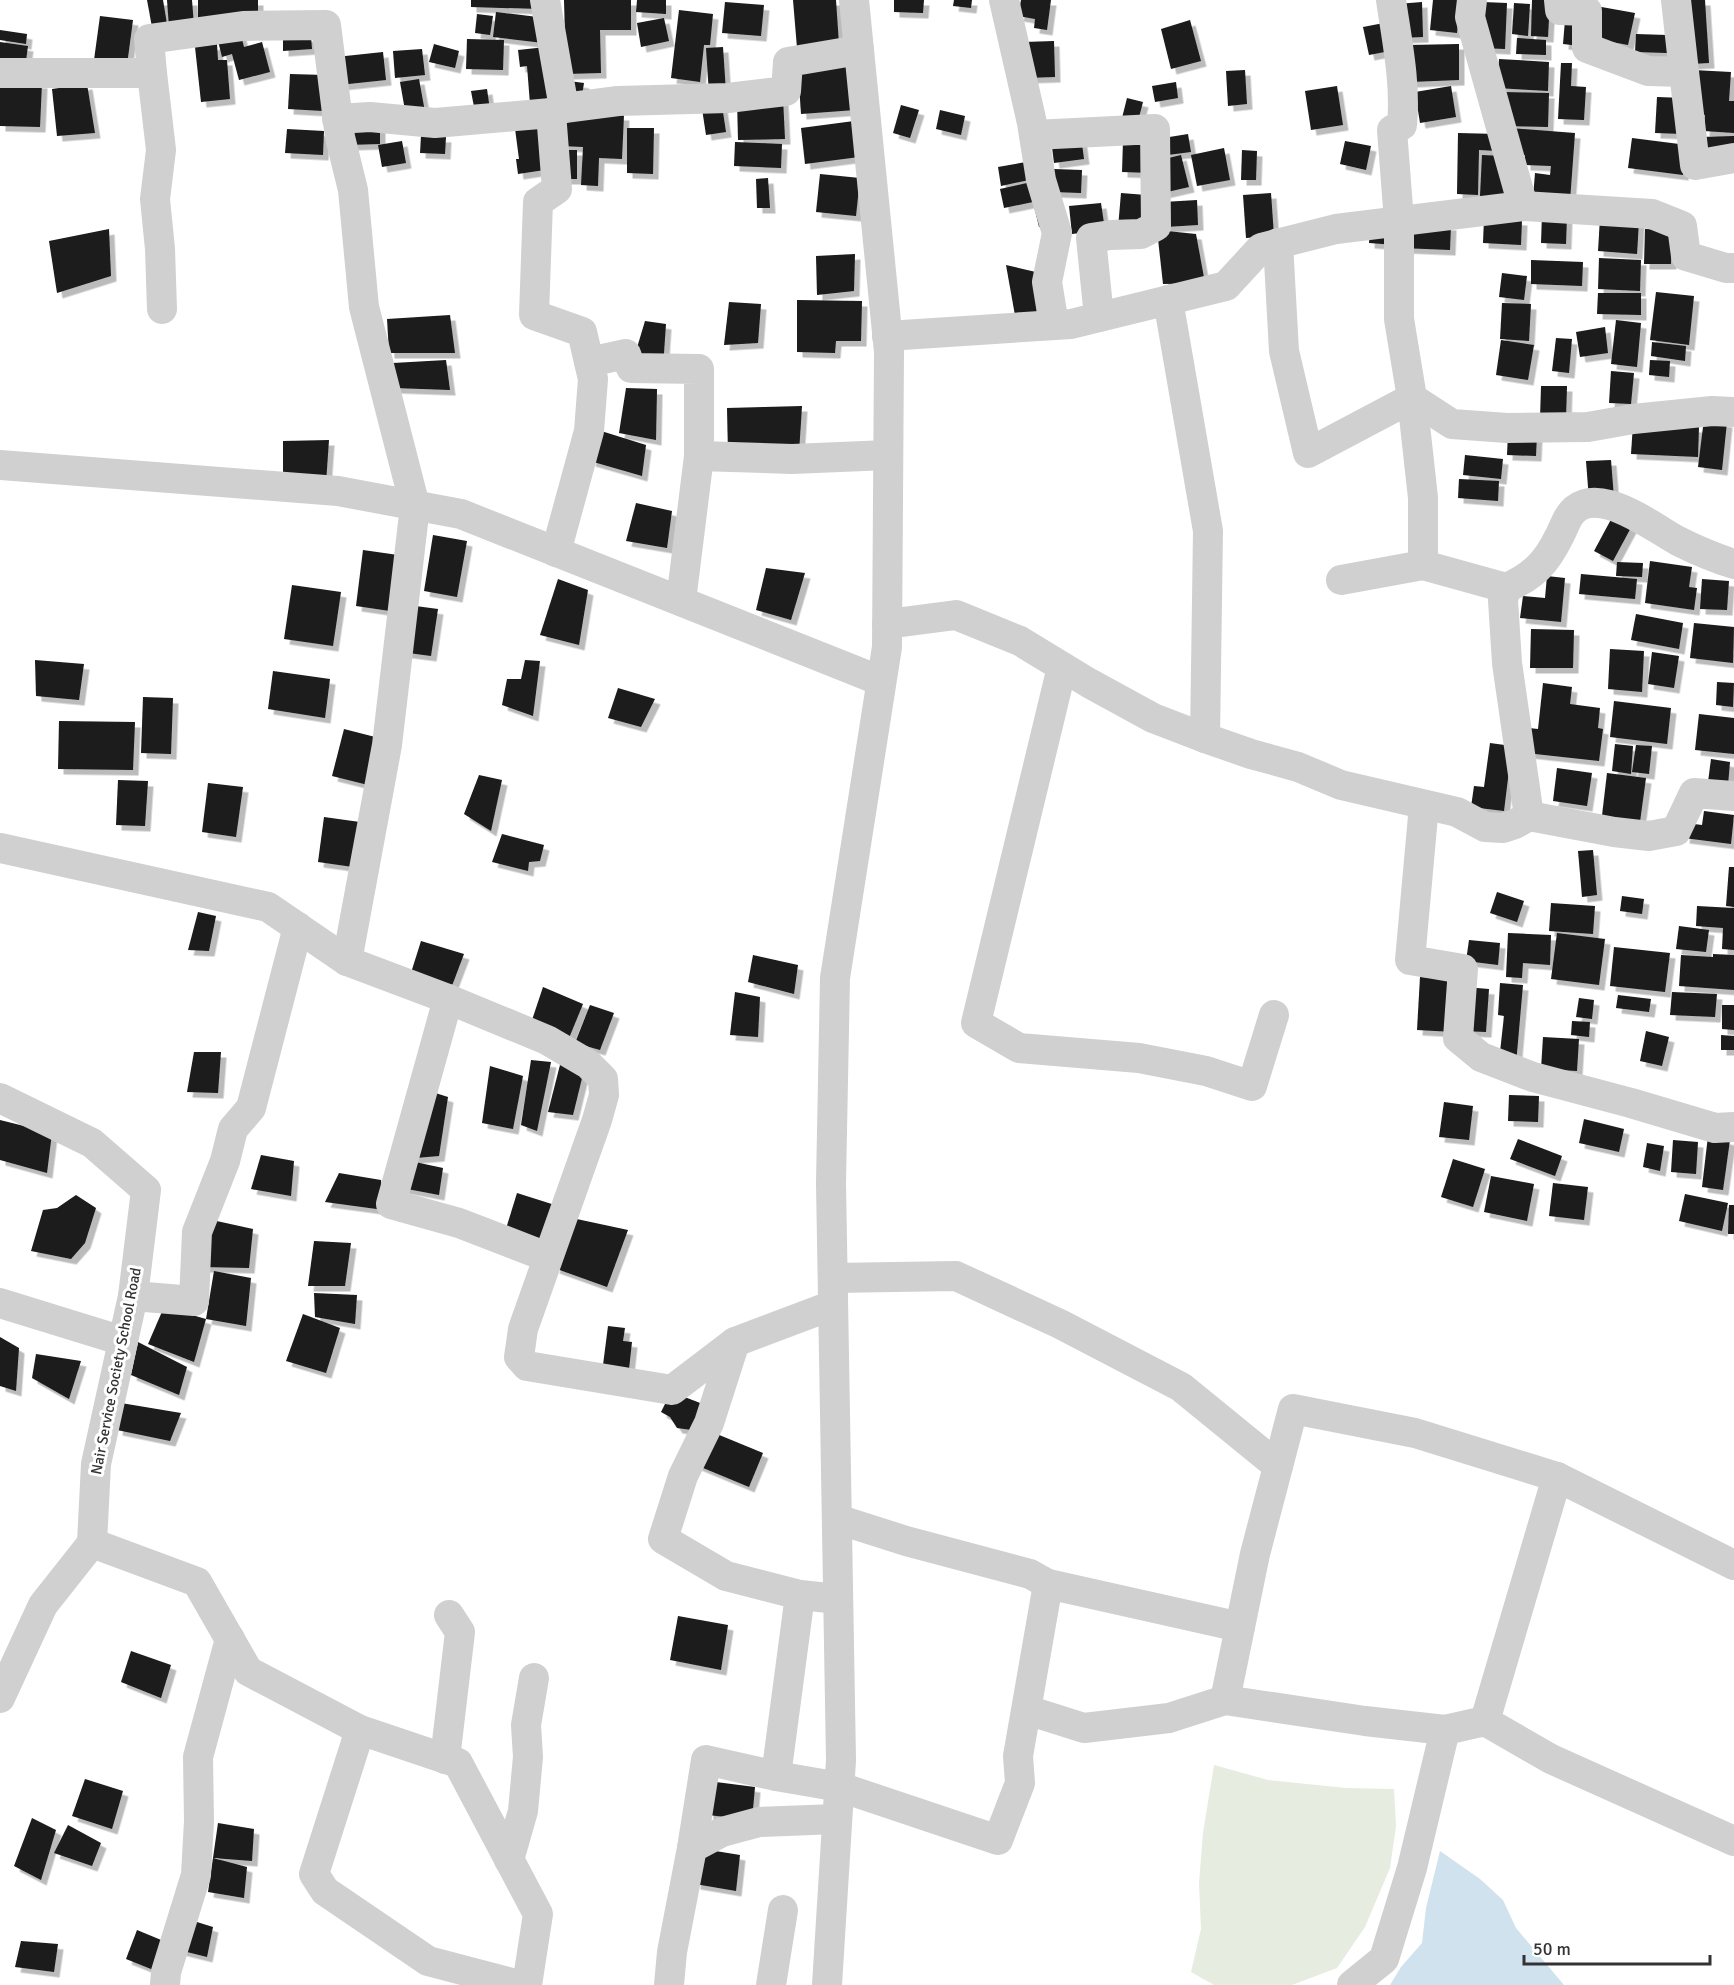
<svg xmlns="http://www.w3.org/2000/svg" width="1734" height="1985" viewBox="0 0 1734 1985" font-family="Signika,sans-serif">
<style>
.green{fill:#e6ecdf}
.water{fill:#cfe2ee}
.building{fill:#1a1a1a;filter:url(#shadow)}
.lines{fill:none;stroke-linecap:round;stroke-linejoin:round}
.minor{stroke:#d0d0d0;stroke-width:30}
.labels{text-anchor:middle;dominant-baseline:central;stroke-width:6;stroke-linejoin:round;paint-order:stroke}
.street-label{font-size:15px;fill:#333;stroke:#fff}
</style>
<defs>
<filter id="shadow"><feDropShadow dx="5.5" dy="5.5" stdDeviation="0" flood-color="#0004"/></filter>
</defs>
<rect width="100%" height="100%" fill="#fff"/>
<path class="green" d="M1214 1765 1268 1780 1346 1788 1394 1789 1396 1826 1390 1868 1365 1927 1337 1968 1292 1985H1214L1191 1972 1201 1929 1199 1883 1203 1833Z"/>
<path class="water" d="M1440 1851 1480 1879 1503 1900 1516 1928 1564 1985H1390L1401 1967 1422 1943 1426 1908Z"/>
<g class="building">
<path d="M147 0H163L167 24 152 27Z"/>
<path d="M167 0H192L194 26 169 27Z"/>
<path d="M198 0H258V19L198 20Z"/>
<path d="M471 0H541L540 9 471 7Z"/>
<path d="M564 0H631V30H600L601 73 566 74Z"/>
<path d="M637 0H666V14L636 12Z"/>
<path d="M793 0H836L839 44 797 48Z"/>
<path d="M894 0H924L923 13 894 12Z"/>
<path d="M954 0H972L971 8 953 6Z"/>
<path d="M1021 0H1051L1047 30 1034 28 1035 19 1018 16Z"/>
<path d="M1433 0H1460L1457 33 1430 30Z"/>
<path d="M1532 0H1550L1548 37 1531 36Z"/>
<path d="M1687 0H1705L1709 63 1691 64Z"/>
<path d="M725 2 764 5 761 36 722 33Z"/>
<path d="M1422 2 1423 37 1399 38 1397 4Z"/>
<path d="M1483 2 1507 3 1505 49 1481 48Z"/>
<path d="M1514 3 1530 4 1528 36 1512 34Z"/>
<path d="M1596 6 1635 13 1628 45 1590 38Z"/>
<path d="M679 10 713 14 710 45H704L700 82 671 78Z"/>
<path d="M496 12 546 18 543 43 493 37Z"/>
<path d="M477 14 493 16 490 35 475 33Z"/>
<path d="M100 16 133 20 127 65 94 60Z"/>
<path d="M664 18 669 41 641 47 637 23Z"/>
<path d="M1190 20 1201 61 1171 69 1161 29Z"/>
<path d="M1565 20 1583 22 1580 46 1563 44Z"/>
<path d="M1389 22 1395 50 1369 55 1363 27Z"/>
<path d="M0 30 27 34 26 44 0 40Z"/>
<path d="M240 31 244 47 262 42 270 72 239 80 232 54 222 57 217 37Z"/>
<path d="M1636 34 1667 35V53L1635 52Z"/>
<path d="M311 36 312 49 283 51V38Z"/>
<path d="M1517 38 1546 40V55L1516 54Z"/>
<path d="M467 39 504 40 503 70 466 69Z"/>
<path d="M1054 41 1055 77 1025 78 1024 42Z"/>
<path d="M0 42 28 46 25 68 0 65Z"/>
<path d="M217 44 218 60H227L230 99 201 102 195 47Z"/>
<path d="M434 44 459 51 455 68 429 62Z"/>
<path d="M1459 44V80L1410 82 1409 45Z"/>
<path d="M546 47 550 102 530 104 527 66 520 67 518 50Z"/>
<path d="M723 47 726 92 709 94 706 48Z"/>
<path d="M422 49 425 75 395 78 393 51Z"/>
<path d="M383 52 386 80 339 85 336 57Z"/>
<path d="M1499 59 1549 62 1548 91 1497 88Z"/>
<path d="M1561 63H1572L1571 86 1586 87 1584 120 1558 119Z"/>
<path d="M852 66 855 110 801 114 798 70Z"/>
<path d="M1245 70 1247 104 1228 106 1226 71Z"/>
<path d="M1693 70 1731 72 1729 101H1734V133L1704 131 1705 115 1691 114Z"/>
<path d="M290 74 325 75 323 111 288 109Z"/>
<path d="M419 79 425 112 406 116 400 82Z"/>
<path d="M0 81 42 83 40 127 0 126Z"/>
<path d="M569 81 584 83 581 102Z"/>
<path d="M1176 82 1178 98 1155 102 1152 86Z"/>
<path d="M87 84 95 133 57 136 52 89Z"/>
<path d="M1337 86 1343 125 1311 130 1305 91Z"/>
<path d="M1451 86 1456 117 1420 123 1415 92Z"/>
<path d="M487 89 490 110 475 112 471 91Z"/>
<path d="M1503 92 1549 93 1548 127 1501 126Z"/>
<path d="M1657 97 1685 98 1683 134 1655 133Z"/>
<path d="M783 98 785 139 738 140 737 100Z"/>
<path d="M1127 98 1143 102 1137 125 1121 122Z"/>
<path d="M721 99 726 132 706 135 701 102Z"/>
<path d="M901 105 919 110 910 138 893 133Z"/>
<path d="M940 110 965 116 961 135 936 129Z"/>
<path d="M563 113 624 115 622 159 599 158 598 186 581 185 583 147 561 146Z"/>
<path d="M544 116 551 169 518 174 516 159H519L514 121Z"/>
<path d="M854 121 859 157 805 164 801 128Z"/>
<path d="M347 123H380V144L347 145Z"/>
<path d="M627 128H654L653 174 627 173Z"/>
<path d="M1509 128 1575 133 1570 201 1533 198 1535 173 1550 175 1551 166 1525 165V155L1507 154Z"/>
<path d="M287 129 324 131 323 155 285 153Z"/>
<path d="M1458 133 1498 134V151L1479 150 1478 195 1457 194Z"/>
<path d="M1188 134 1191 152 1160 156 1157 139Z"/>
<path d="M421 136 446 137 445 154 420 153Z"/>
<path d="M1081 136 1084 159 1054 163 1051 139Z"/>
<path d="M1734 136V155L1700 157V137Z"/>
<path d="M1632 138 1687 145 1683 175 1628 168Z"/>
<path d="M1123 140 1154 141 1152 173 1122 172Z"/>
<path d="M402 141 406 163 382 167 378 145Z"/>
<path d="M1345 141 1371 146 1366 170 1340 164Z"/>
<path d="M735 142 782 144 781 168 734 166Z"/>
<path d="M1224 148 1230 180 1197 186 1191 155Z"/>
<rect x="559" y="150" width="18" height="29"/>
<path d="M1242 150 1257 151 1256 180H1241Z"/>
<path d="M1181 155 1189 187 1163 193 1156 161Z"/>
<path d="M1482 155 1506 156 1505 197 1480 196Z"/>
<path d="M1026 162 1029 180 1001 186 998 167Z"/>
<path d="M1054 169 1082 170 1081 193 1053 192Z"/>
<path d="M820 174 860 178 856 216 816 212Z"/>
<path d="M768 178 770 208H757L756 179Z"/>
<path d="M1036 181 1045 225 1039 227 1033 202 1004 208 1000 189Z"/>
<path d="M1121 193 1146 195 1144 230 1118 228Z"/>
<path d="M1271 193 1274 236 1246 238 1243 195Z"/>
<path d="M1197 200 1198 225 1165 227 1163 202Z"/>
<path d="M1101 203 1105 230 1072 234 1069 206Z"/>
<path d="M1542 214 1567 216 1566 244 1541 243Z"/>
<path d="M1484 218 1522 220 1521 245 1483 243Z"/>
<path d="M1600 218 1639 221 1637 254 1598 251Z"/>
<path d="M1403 223 1451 225 1450 250 1402 248Z"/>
<path d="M1370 227 1396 245 1369 243Z"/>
<path d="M109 229 111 276 57 293 49 241Z"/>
<path d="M1645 229 1672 230 1671 264H1644Z"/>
<path d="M1157 230 1196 234 1205 283 1163 284Z"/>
<path d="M855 254 854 291 817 295 816 256Z"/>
<path d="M1599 258 1641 260 1640 291 1598 289Z"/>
<path d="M1531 260 1583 262 1582 286 1531 284Z"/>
<path d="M1006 265 1040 273 1048 313 1016 321Z"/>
<path d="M1502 273 1527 276 1524 300 1499 297Z"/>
<path d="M1656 292 1694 296 1689 345 1650 340Z"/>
<path d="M1598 293H1641V315L1597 314Z"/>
<path d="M797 300 862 301 861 341H836L835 353 797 352Z"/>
<path d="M729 302 761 304 758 343 724 345Z"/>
<path d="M1502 303 1531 304 1529 341 1500 339Z"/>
<path d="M450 315 455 353H389L387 319Z"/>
<path d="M1616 320 1641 323 1637 367 1611 364Z"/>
<path d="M645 321 666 324 663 367 633 361Z"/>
<path d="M1605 327 1608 353 1580 357 1576 332Z"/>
<path d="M1556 338 1572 339 1569 373 1552 371Z"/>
<path d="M1501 340 1534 345 1528 380 1496 375Z"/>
<path d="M1652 342 1686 346 1685 361 1651 356Z"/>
<path d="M446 360 450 390 394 388 393 363Z"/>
<path d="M1650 360 1670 361 1669 377 1649 375Z"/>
<path d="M1611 371 1634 373 1631 404 1609 403Z"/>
<path d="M1541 386H1567L1566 419 1540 418Z"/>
<path d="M626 388 657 389 656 440 619 433Z"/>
<path d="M802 406 799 453 728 455 727 408Z"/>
<path d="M1704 419 1727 422 1722 470 1698 467Z"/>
<path d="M1633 424 1699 427 1698 457 1631 454Z"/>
<path d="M598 430 646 445 642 476 590 461Z"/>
<path d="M1508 433 1537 434 1536 456 1507 455Z"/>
<path d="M329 440 326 483 283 478V441Z"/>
<path d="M1465 455 1503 459 1501 479 1463 475Z"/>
<path d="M1611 460 1614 498 1589 500 1586 461Z"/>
<path d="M1459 479 1499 481 1498 501 1458 498Z"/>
<path d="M636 503 672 511 667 548 626 541Z"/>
<path d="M1615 512 1634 522 1613 561 1594 551Z"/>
<path d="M433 535 467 541 457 597 424 591Z"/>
<path d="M363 550 398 555 390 611 356 606Z"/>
<path d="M1650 561 1692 567 1689 587 1697 588 1694 610 1645 603Z"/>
<path d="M1617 562 1643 563 1642 577 1616 576Z"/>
<path d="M766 568 805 573 791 620 756 610Z"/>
<path d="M1581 574 1637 579 1635 599 1579 594Z"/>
<path d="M1547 576 1565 578 1561 622 1520 618 1523 596 1545 598Z"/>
<path d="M558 579 588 590 579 645 540 635Z"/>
<path d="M1702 579 1729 581 1727 610 1700 609Z"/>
<path d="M292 585 341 592 333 646 284 639Z"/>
<path d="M408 605 438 609 431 656 401 652Z"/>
<path d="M1636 614 1683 623 1679 649 1631 640Z"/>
<path d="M1694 623 1734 627 1733 663 1690 658Z"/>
<path d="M1531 629 1574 630 1573 668H1530Z"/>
<path d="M1610 649 1644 651 1642 692 1608 689Z"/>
<path d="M1652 652 1679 656 1674 688 1648 684Z"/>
<path d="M35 660 84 664 79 700 36 696Z"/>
<path d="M525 660 540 661 533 716 502 705 507 679H521Z"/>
<path d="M273 671 330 679 325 718 268 709Z"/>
<path d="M1717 682 1734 683 1733 707 1716 705Z"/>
<path d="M1543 683 1572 687 1570 704 1600 708 1598 728 1603 729 1599 761 1526 753 1529 728 1538 729Z"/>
<path d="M618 688 655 699 641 727 608 718Z"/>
<path d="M143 697 173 698 171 754 141 753Z"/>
<path d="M1614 701 1671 708 1667 744 1610 737Z"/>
<path d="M1699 714 1734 718V754L1695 750Z"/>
<path d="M59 721 135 722 133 770 58 769Z"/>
<path d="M344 729 379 738 368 785 332 776Z"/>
<path d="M1490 743 1512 746 1504 811 1471 807 1474 786 1484 787Z"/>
<path d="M1615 744 1633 746 1631 774 1612 771Z"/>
<path d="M1636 745 1652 746 1649 774 1632 772Z"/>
<path d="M1711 759 1730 762 1728 785 1708 782Z"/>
<path d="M1557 768 1592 773 1587 806 1553 801Z"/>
<path d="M1607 773 1646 778 1639 829 1601 824Z"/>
<path d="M479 775 502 780 491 831 464 814Z"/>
<path d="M118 780 148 781 145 826 116 825Z"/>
<path d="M208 783 243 787 236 837 202 832Z"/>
<path d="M1704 811 1734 815 1731 844 1684 838 1686 823 1702 825Z"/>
<path d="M324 817 367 823 360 868 318 862Z"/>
<path d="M502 834 544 845 540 861 529 862 528 871 492 862Z"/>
<path d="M1593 850 1597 895 1582 897 1578 851Z"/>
<path d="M1729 867H1734V907L1726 906Z"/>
<path d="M1497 892 1524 901 1517 922 1490 913Z"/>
<path d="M1622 896 1644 899 1642 914 1620 911Z"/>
<path d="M1551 903 1595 906 1593 934 1549 931Z"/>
<path d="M1697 906 1734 908V950L1722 949 1723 928 1696 926Z"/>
<path d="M198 912 216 916 209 951 188 950Z"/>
<path d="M1679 926 1709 930 1706 952 1676 949Z"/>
<path d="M1508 933 1551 935 1550 965 1523 963 1522 978 1506 977Z"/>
<path d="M1557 933 1605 939 1599 985 1551 979Z"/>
<path d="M1469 940 1500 943 1498 965 1466 961Z"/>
<path d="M421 941 464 954 450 991 410 976Z"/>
<path d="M1614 947 1670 953 1665 992 1610 986Z"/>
<path d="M1713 954 1734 955V990L1679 986 1681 955 1713 957Z"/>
<path d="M753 955 798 965 794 994 748 982Z"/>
<path d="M1420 977 1457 979 1454 1032 1417 1030Z"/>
<path d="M1500 983 1523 985 1516 1064 1499 1061 1504 1016 1498 1015Z"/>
<path d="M543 987 583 1004 569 1038 531 1023Z"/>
<path d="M1465 987 1489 989 1486 1032 1462 1031Z"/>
<path d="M735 992 760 997 758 1037 730 1035Z"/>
<path d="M1672 992 1717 994 1715 1017 1670 1015Z"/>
<path d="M1618 995 1651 999 1649 1012 1616 1008Z"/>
<path d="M1579 998 1594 1000 1592 1019 1576 1017Z"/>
<path d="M590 1005 614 1013 600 1050 575 1043Z"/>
<path d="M1722 1005H1734V1030L1722 1029Z"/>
<path d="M1572 1021 1590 1022 1589 1037 1571 1035Z"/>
<path d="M1646 1031 1669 1037 1662 1066 1640 1061Z"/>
<path d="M1721 1035 1734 1036V1050H1721Z"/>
<path d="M1543 1037 1579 1039 1577 1071 1541 1069Z"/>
<path d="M194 1052H221L218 1093 187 1092Z"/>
<path d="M531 1060 551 1062 537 1131 521 1125Z"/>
<path d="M561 1061 585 1066 573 1115 548 1112Z"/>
<path d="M490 1066 523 1076 513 1129 482 1123Z"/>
<path d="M426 1090 448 1097 439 1156 404 1159Z"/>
<path d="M1509 1095 1539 1096 1538 1122 1508 1121Z"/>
<path d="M1444 1102 1473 1106 1469 1140 1439 1137Z"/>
<path d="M1584 1119 1624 1129 1619 1152 1579 1143Z"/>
<path d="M0 1120 52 1133 47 1173 0 1160Z"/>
<path d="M1708 1136 1730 1140 1723 1190 1702 1187Z"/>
<path d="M1518 1139 1562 1156 1555 1176 1510 1159Z"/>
<path d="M1673 1140 1698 1142 1696 1174 1671 1172Z"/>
<path d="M1647 1143 1664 1146 1660 1171 1643 1167Z"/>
<path d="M261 1155 294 1161 291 1196 251 1189Z"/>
<path d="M1453 1159 1485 1169 1473 1207 1441 1197Z"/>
<path d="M415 1162 443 1168 439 1195 402 1188Z"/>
<path d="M339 1173 381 1180 384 1210 325 1202Z"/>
<path d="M1491 1176 1534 1184 1527 1221 1484 1212Z"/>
<path d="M1553 1183 1588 1187 1584 1220 1549 1216Z"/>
<path d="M517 1193 558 1206 545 1244 505 1232Z"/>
<path d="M1685 1194 1728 1203 1722 1231 1679 1221Z"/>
<path d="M76 1195 96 1208 85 1243 71 1259 31 1251 43 1210 57 1208Z"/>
<path d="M1729 1205H1734V1234H1728Z"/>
<path d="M203 1218 253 1229 249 1268 202 1267Z"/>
<path d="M572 1218 628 1230 607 1287 554 1268Z"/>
<path d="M314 1241 351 1243 345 1286H308Z"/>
<path d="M214 1271 251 1278 246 1326 206 1319Z"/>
<path d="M314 1293 357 1295 355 1324 315 1317Z"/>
<path d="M164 1307 206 1319 194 1362 148 1344Z"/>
<path d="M303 1314 340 1328 326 1373 286 1361Z"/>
<path d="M608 1326 625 1328 623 1341 632 1342 629 1369 603 1365Z"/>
<path d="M0 1337 19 1348 16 1391 0 1386Z"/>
<path d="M138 1342 187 1367 179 1395 131 1375Z"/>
<path d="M36 1354 81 1361 69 1399 32 1378Z"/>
<path d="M682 1396 708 1406 699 1431 677 1428 670 1417 661 1412 667 1400Z"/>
<path d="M121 1403 181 1413 170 1441 117 1430Z"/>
<path d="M712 1432 763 1453 749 1487 696 1465Z"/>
<path d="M678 1616 728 1625 721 1670 670 1660Z"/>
<path d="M131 1651 171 1665 161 1698 121 1682Z"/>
<path d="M85 1779 123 1791 112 1829 72 1816Z"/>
<path d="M708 1781 755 1787 752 1820 708 1815Z"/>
<path d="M32 1818 56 1830 41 1880 14 1866Z"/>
<path d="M218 1823 254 1829 252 1861 213 1858 247 1867 244 1898 208 1892 213 1858Z"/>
<path d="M68 1825 101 1843 92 1866 54 1853Z"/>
<path d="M697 1848 740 1855 736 1891 695 1884Z"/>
<path d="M184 1918 213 1927 207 1957 179 1950Z"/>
<path d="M137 1930 166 1942 156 1971 126 1959Z"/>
<path d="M21 1941 58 1944 54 1972 15 1967Z"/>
</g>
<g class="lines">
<g class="minor">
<path d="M545 0 564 108 551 113 557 189 538 202 534 315 582 332 593 379 589 431 556 552"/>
<path d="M1004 0 1032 123 1041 180 1057 233 1047 282 1054 325"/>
<path d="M1391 0C1397 41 1406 84 1402 125L1392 130 1399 221V319L1412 398 1452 424 1507 428 1588 427 1633 419 1712 411 1734 412"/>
<path d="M1559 0 1560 10 1587 11V48L1648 71 1684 72 1695 165 1734 158"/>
<path d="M1676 0 1684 72"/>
<path d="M0 73H152L149 39 243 26 326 25 340 137 353 190 364 307 415 506 387 745 347 961"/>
<path d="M152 73 161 150 155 199 160 249 162 309"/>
<path d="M564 108 618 101 728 98 786 91 788 62 859 50"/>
<path d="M337 119 370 117 435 123 551 113"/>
<path d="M1034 135 1155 129 1156 226 1141 234 1111 235 1091 238 1099 317"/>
<path d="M1523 206 1652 214 1682 226 1686 256 1726 268H1734"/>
<path d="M1278 243 1284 351 1308 453 1412 398 1423 498V565"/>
<path d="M1168 300 1208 531 1205 738"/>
<path d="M887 336 1071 324 1226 286 1261 248 1336 229 1523 206 1470 17 1472 0"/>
<path d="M589 362 626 354 631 368 699 369V456"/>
<path d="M0 465 338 491 461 514 881 681"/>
<path d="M1341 580 1423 565 1506 588"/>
<path d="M681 601 699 456 792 459 888 455"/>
<path d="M887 624 956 615 1020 641 1089 683 1153 718 1205 738 1251 754 1298 767 1341 785 1457 812 1485 827 1503 828 1515 824 1529 816 1507 663 1503 600 1506 588C1540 574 1552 554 1566 522 1587 475 1652 527 1678 541 1696 550 1715 558 1734 564"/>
<path d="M1062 667 976 1023 1019 1048 1139 1058 1206 1071 1252 1086 1274 1015"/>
<path d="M1424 805 1410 960 1463 969 1458 1038 1481 1057 1533 1077 1631 1103 1715 1128 1734 1127"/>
<path d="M1529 816 1614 832 1649 836 1676 831 1694 793 1734 796"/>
<path d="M0 848 268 907 347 961 448 999 547 1040 588 1064 603 1079 604 1095 597 1120 523 1329 519 1357 527 1366 672 1390 735 1342 833 1305"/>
<path d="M448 999 391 1204 459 1223 547 1257"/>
<path d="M0 1098 92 1143 146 1190 133 1296 96 1464 92 1543 197 1582 248 1671 360 1730 458 1763 538 1914 527 1985"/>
<path d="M833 1278 956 1276 1060 1324 1181 1387 1278 1466"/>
<path d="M133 1296 194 1301 197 1232 225 1161 233 1129 251 1108 298 927"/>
<path d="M0 1303 123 1341"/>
<path d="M735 1342 709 1423 683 1476 663 1539 726 1576 800 1595 838 1599"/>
<path d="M837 1519 906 1541 1030 1574 1048 1584 1240 1627"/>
<path d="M0 1698 43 1605 92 1543"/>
<path d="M1027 1710 1084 1728 1169 1718 1225 1700"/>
<path d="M1485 1721 1557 1477"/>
<path d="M360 1730 314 1874 325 1891 428 1961 519 1985"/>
<path d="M1445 1730 1485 1721 1551 1759 1734 1841"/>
<path d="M445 1759 460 1632 449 1615"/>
<path d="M776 1776 840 1787 998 1840 1020 1783 1018 1756 1048 1584"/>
<path d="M692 1848 706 1760 776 1776 800 1595"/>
<path d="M509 1860 523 1811 528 1757 526 1725 534 1678"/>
<path d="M165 1985 166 1972 196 1875 199 1821 198 1757 230 1639"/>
<path d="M669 1985 672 1952 692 1848 722 1832 759 1822 837 1819"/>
<path d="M771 1985 783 1910"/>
<path d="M827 1985 841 1760 831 1183 835 978 887 647 889 352 854 0"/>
<path d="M1352 1985 1384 1959 1412 1868 1445 1730 1365 1721 1225 1700 1255 1554 1293 1409 1415 1433 1557 1477 1734 1565"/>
</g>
</g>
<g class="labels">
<g class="street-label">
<text transform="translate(116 1371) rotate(-79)">Nair Service Society School Road</text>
</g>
</g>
<path d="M1524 1955v9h186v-9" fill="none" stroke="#333333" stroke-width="3"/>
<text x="1533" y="1955" font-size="18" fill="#333333" stroke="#ffffff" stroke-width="4.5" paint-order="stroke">50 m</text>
</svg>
